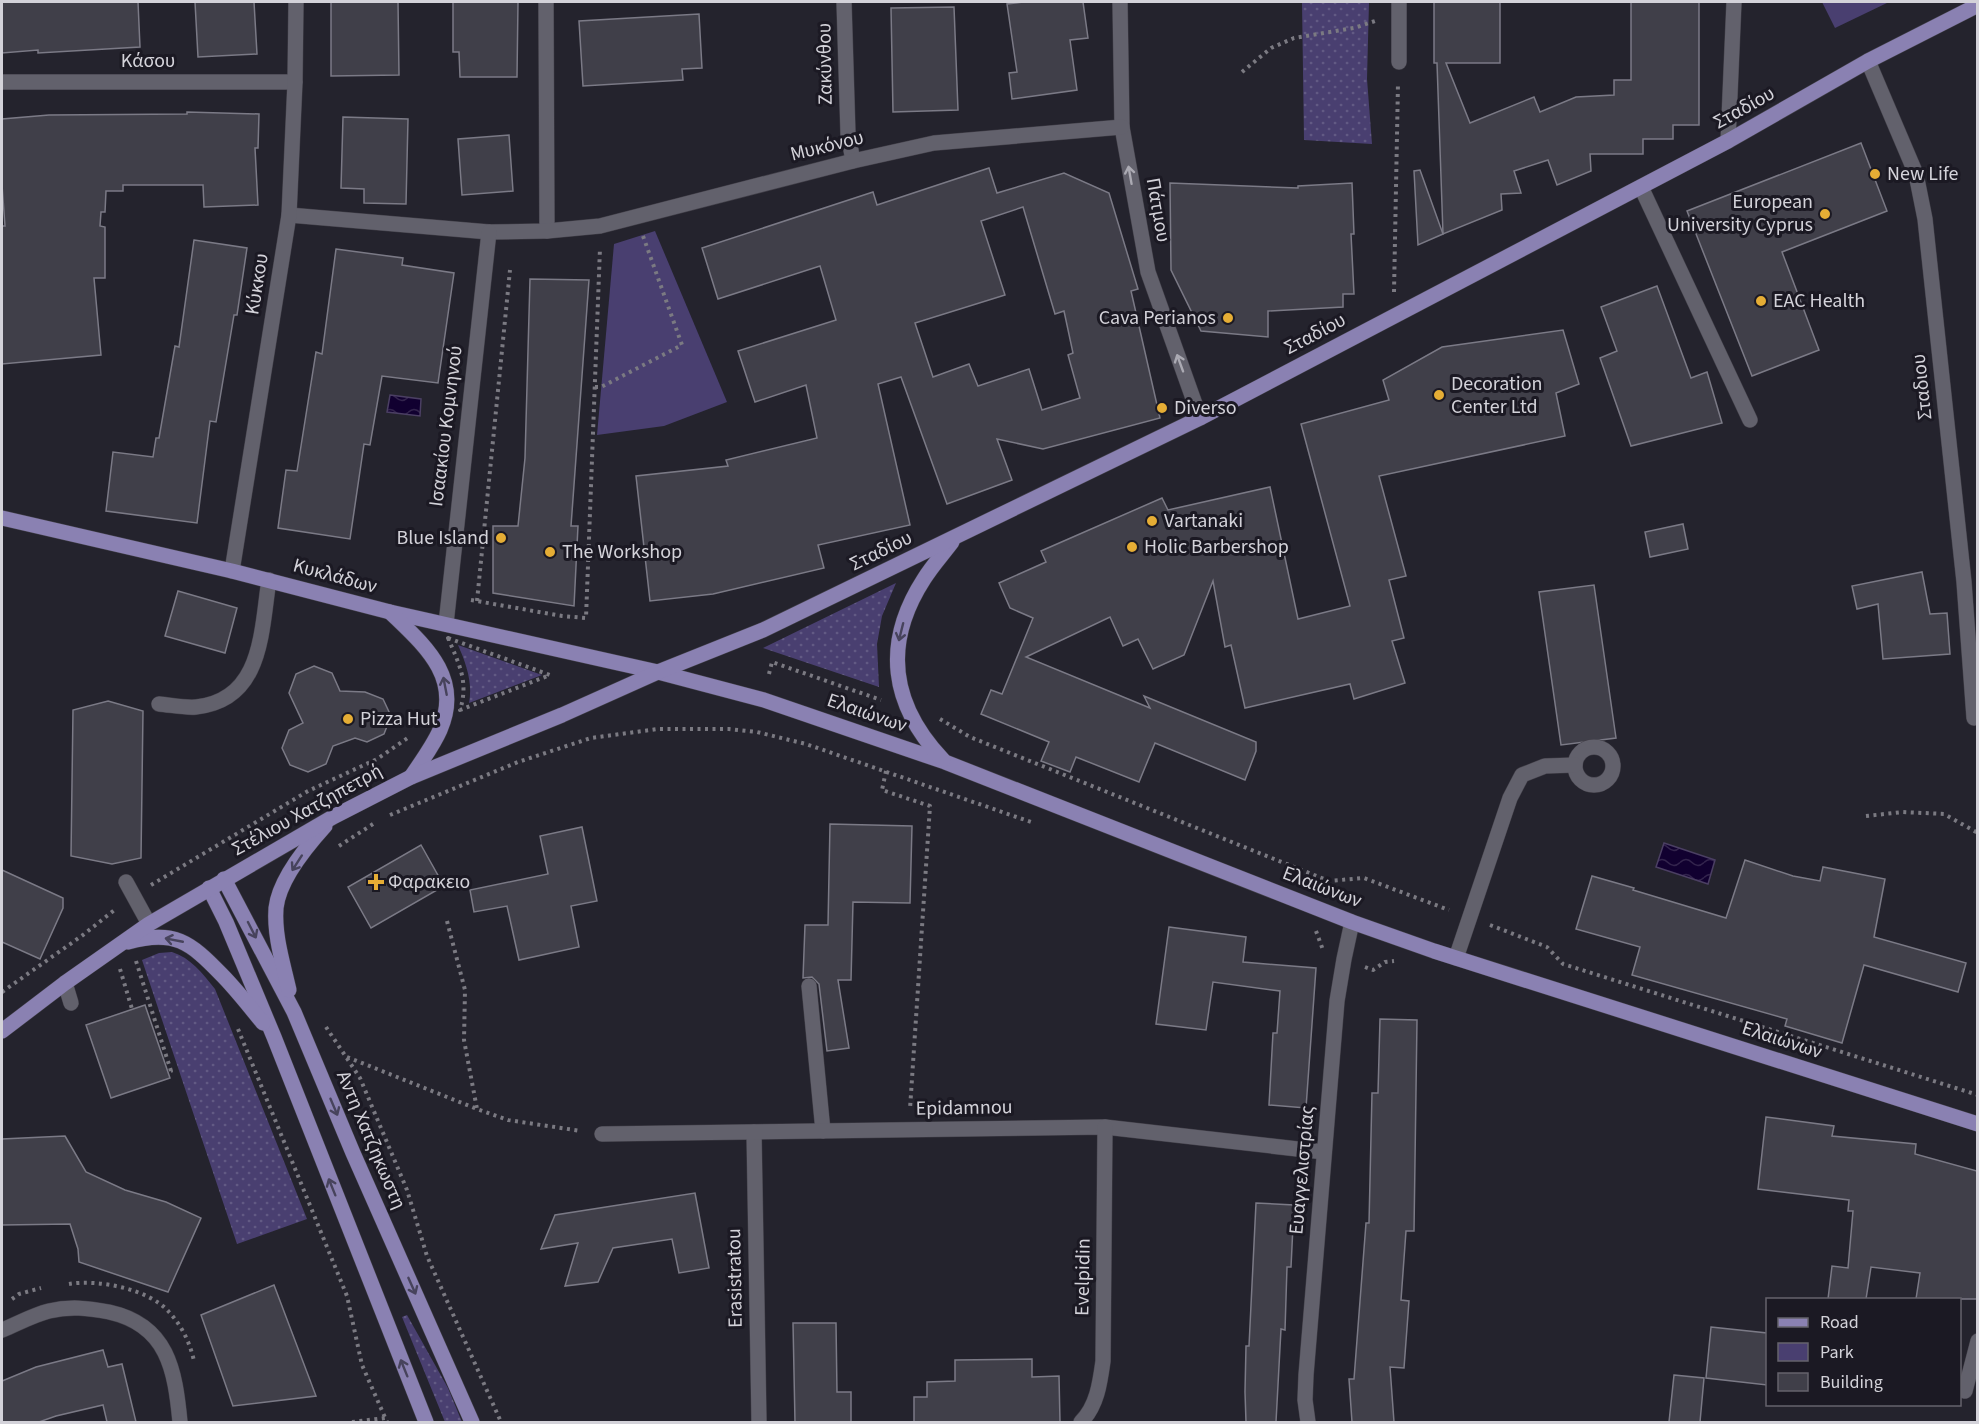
<svg xmlns="http://www.w3.org/2000/svg" width="1979" height="1424" viewBox="0 0 1979 1424" font-family="'Source Sans 3',sans-serif">
<style>
.grass{fill:url(#grass-dots)}
.park{fill:#493f70}
.water{fill:url(#water-waves);stroke:#4b3f63;stroke-width:1.5}
.building{fill:#403f49;stroke:#7b7a86;stroke-width:1.5;fill-rule:evenodd}
.lines{fill:none;stroke-linecap:round;stroke-linejoin:round}
.minor-casing{stroke:#413f48;stroke-width:16}
.major-casing{stroke:#413f48;stroke-width:16}
.path{stroke:#7b7a82;stroke-width:4;stroke-dasharray:3 4.5;stroke-linecap:butt}
.minor{stroke:#62616c;stroke-width:15}
.major{stroke:#8a81b2;stroke-width:15}
.oneway{stroke:#abaab3}
.oneway2{stroke:#47435c}
.poi-dot{fill:#e5ad35;stroke:#1b1923;stroke-width:2}
.labels{text-anchor:middle;dominant-baseline:central;stroke-width:6;stroke-linejoin:round;paint-order:stroke}
.street-label{font-size:20px;fill:#d3d2d9;stroke:#1b1923}
.poi-label{font-size:20px;fill:#d3d2d9;stroke:#1b1923;text-anchor:start}
</style>
<defs>
<pattern id="grass-dots" width="8" height="8" patternUnits="userSpaceOnUse" patternTransform="scale(1.5)"><rect width="8" height="8" fill="#493f70"/><path d="M2 2h.1M6 6h.1" fill="none" stroke="#625a84" stroke-width="1.8" stroke-linecap="round"/></pattern>
<pattern id="water-waves" width="16" height="10" patternUnits="userSpaceOnUse" patternTransform="scale(1.5)"><rect width="16" height="10" fill="#110030"/><path d="M0 5q4-4 8 0t8 0" fill="none" stroke="#33244d"/></pattern>
</defs>
<rect width="100%" height="100%" fill="#24232d"/>
<g class="grass">
<path d="M1302 2H1369L1367 79 1372 144 1304 140Z"/>
<path d="M896 583 882 616 877 644 879 687 763 648Z"/>
<path d="M458 645 542 675 469 703C473 683 466 663 458 645Z"/>
<path d="M172 952C191 958 202 973 215 989L307 1219 237 1244 142 960 159 953Z"/>
<path d="M407 1315 448 1388 462 1422H445L402 1317Z"/>
</g>
<g class="park">
<path d="M1822 2H1889L1835 28Z"/>
<path d="M655 231 727 402 664 426 597 435 614 244Z"/>
</g>
<g class="water">
<path d="M390 395 421 399 420 416 387 412Z"/>
<path d="M1664 843 1715 860 1708 884 1656 867Z"/>
</g>
<g class="building">
<path d="M2 2H138L140 47 38 53V50L2 53Z"/>
<path d="M195 2H254L257 54 198 57Z"/>
<path d="M331 2H398L399 75 331 76Z"/>
<path d="M453 2H518L517 77H460L459 52H453Z"/>
<path d="M1023 2H1083L1088 38 1070 40 1077 90 1012 99 1009 73 1017 72 1007 4Z"/>
<path d="M1434 2H1500V63H1446L1470 123 1534 97 1540 112 1576 97 1614 95V80H1631V2H1699V125H1673V139H1643V154H1590L1591 171 1557 185 1548 160 1514 171 1521 193 1501 194 1502 210 1443 234 1437 63H1434Z"/>
<path d="M954 7 958 110 893 112 891 8Z"/>
<path d="M699 14 702 68 682 69 683 80 583 86 579 21Z"/>
<path d="M187 112 259 114 258 148H255L258 205 204 207 203 185H123V191H106L105 212H101L100 226 105 227V278H94L101 355 2 364V226H5L2 185V119L49 115 187 114Z"/>
<path d="M343 117 408 119 406 204 364 203V189L341 188Z"/>
<path d="M509 135 513 191 462 195 458 139Z"/>
<path d="M1861 143 1887 211 1782 252 1819 350 1752 376 1687 211Z"/>
<path d="M989 168 997 193 1064 173 1109 193 1138 289 1131 291 1160 418 1043 449 997 439 1012 480 947 504 901 377 878 384 910 525 818 545 824 568 713 594 650 601 636 476 728 466 726 460 817 438 806 385 755 402 738 351 836 320 820 266 718 299 702 248 873 192 877 205ZM1023 207 1055 314 1064 311 1073 353 1068 355 1080 398 1042 410 1029 369 978 386 969 364 933 377 915 323 1005 295 981 221Z"/>
<path d="M1420 170 1443 234 1418 245 1414 171Z"/>
<path d="M1170 183 1298 188V186L1352 183 1354 234H1351L1354 294H1343V307L1268 311V337L1201 331 1171 270Z"/>
<path d="M194 240 247 248 237 315H234L216 422 210 421 197 523 106 511 113 452 153 457 156 438H159L175 346 179 347Z"/>
<path d="M336 249 403 258 402 265 454 273 438 383 382 376 370 445 364 444 350 539 278 528 286 470 297 471 316 352 322 354Z"/>
<path d="M530 279 589 280 571 526H578L574 606 493 593V526H518L525 458Z"/>
<path d="M1657 286 1691 378 1707 372 1722 423 1631 446 1600 358 1617 351 1601 307Z"/>
<path d="M1563 330 1579 384 1556 393 1565 436 1379 476 1406 576 1389 580 1404 638 1392 641 1405 683 1354 699 1350 684 1245 708 1231 645 1225 647 1213 581 1184 655 1153 669 1138 639 1123 646 1110 617 1026 657 1150 708 1144 696 1256 742V751L1245 780 1155 743 1139 782 1076 757 1070 772 1041 761 1049 742 981 714 991 690 1002 694 1033 618 1010 608 999 583 1046 562 1041 551 1162 498 1168 510 1270 487 1298 619 1350 606 1301 424 1389 400 1383 380 1442 347Z"/>
<path d="M1683 524 1688 549 1650 557 1645 532Z"/>
<path d="M1922 572 1930 614 1947 613 1950 654 1883 659 1878 604 1857 609 1852 586Z"/>
<path d="M1594 585 1616 738 1561 745 1539 592Z"/>
<path d="M178 591 237 608 225 653 165 636Z"/>
<path d="M314 666 332 673 340 691 365 692 383 699 391 716 384 734 367 742 355 738 333 746 326 764 308 772 290 765 282 748 289 730 303 723 289 693 296 674Z"/>
<path d="M108 701 143 711 141 858 112 864 71 856 73 710Z"/>
<path d="M830 824 912 826 910 903 853 902 851 980H838L849 1048 827 1051 819 984 812 977 803 978 805 925H828Z"/>
<path d="M582 827 597 901 571 906 579 947 519 960 507 906 474 912 470 890 548 874 540 836Z"/>
<path d="M421 845 444 886 371 928 348 887Z"/>
<path d="M1745 860 1793 876 1820 881 1823 867 1885 879 1874 937 1966 963 1958 992 1864 965 1842 1043 1785 1026 1787 1019 1632 975 1640 947 1576 929 1592 876 1634 888 1633 890 1726 918Z"/>
<path d="M2 870 63 898V908L40 959 2 942Z"/>
<path d="M1169 927 1246 937 1243 962 1316 968 1306 1108 1269 1105 1273 1033H1277L1280 991 1213 982 1206 1030 1156 1024Z"/>
<path d="M145 1005 170 1078 111 1098 86 1025Z"/>
<path d="M1380 1019 1417 1020 1414 1231H1406L1401 1300 1409 1301 1404 1368 1390 1367 1394 1422H1352L1349 1379H1354L1366 1223H1369L1372 1093H1378Z"/>
<path d="M1766 1117 1834 1126 1832 1136 1916 1144 1915 1154 1977 1171V1299H1916L1920 1273 1871 1267 1866 1299H1828L1832 1266 1848 1268 1853 1211H1848L1849 1200 1758 1189Z"/>
<path d="M65 1136 86 1172 125 1190 166 1202 201 1218 168 1292 79 1262 78 1249 70 1224 2 1225V1139Z"/>
<path d="M695 1193 709 1268 679 1273 672 1239 613 1248 598 1282 565 1286 578 1243 541 1249 555 1215Z"/>
<path d="M1256 1203 1294 1205 1291 1267H1287L1285 1330 1281 1329 1276 1422H1246L1245 1392 1246 1346H1249Z"/>
<path d="M274 1285 316 1396 233 1406 201 1315Z"/>
<path d="M793 1323H836L837 1392H851V1422H795Z"/>
<path d="M1711 1327 1767 1333V1385L1706 1378Z"/>
<path d="M103 1350 108 1367 122 1364 136 1422H107L103 1405 56 1416 39 1422H2V1381L36 1367Z"/>
<path d="M1032 1359V1377L1059 1376 1060 1422H914V1397H927V1382L955 1381V1360Z"/>
<path d="M1674 1375 1704 1378 1700 1422H1669Z"/>
</g>
<g class="lines">
<defs>
<g id="minor">
<path d="M546 2 547 231"/>
<path d="M844 2 848 134 853 161"/>
<path d="M1120 2 1122 127 1148 272 1200 418"/>
<path d="M1868 61 1916 174 1925 219 1964 582 1974 718"/>
<path d="M1399 62V2"/>
<path d="M2 82H295"/>
<path d="M1728 141 1734 2"/>
<path d="M1641 187 1750 420"/>
<path d="M289 215 489 232 547 231 600 226 853 161 934 143 1122 127"/>
<path d="M232 571 289 215 295 82 296 2"/>
<path d="M446 624 489 232"/>
<path d="M159 704C171 705 184 708 196 707 263 700 261 631 269 580"/>
<circle cx="1594" cy="766" r="19"/>
<path d="M126 882 149 924"/>
<path d="M1456 958 1510 798 1522 775 1545 766 1575 765"/>
<path d="M65 983 71 1003"/>
<path d="M809 986 823 1131"/>
<path d="M754 1132 759 1422"/>
<path d="M602 1134 1105 1127 1324 1152"/>
<path d="M2 1330C17 1324 33 1315 49 1311 70 1306 88 1308 109 1312 168 1325 175 1370 180 1422"/>
<path d="M1960 1389 1965 1391 1978 1341"/>
<path d="M1081 1422C1097 1406 1100 1383 1103 1361L1105 1127"/>
<path d="M1308 1422 1305 1400 1306 1375 1337 1001 1344 959 1352 922"/>
</g>
<g id="major">
<path d="M2 518 232 571 390 612 658 672 764 700 945 762 1352 922 1434 951 1978 1124"/>
<path d="M390 612C424 645 463 677 440 730 433 746 421 762 411 777"/>
<path d="M943 760C891 705 882 644 924 579 932 566 943 554 952 542"/>
<path d="M224 879 294 1012 353 1153 472 1422"/>
<path d="M209 888 226 922 274 1037 426 1422"/>
<path d="M128 942C174 929 190 942 221 974 236 989 249 1006 263 1023"/>
<path d="M289 990C283 963 274 936 276 908 279 880 306 847 325 826"/>
<path d="M2 1031 65 983 149 924 333 817 411 777 562 715 658 672 763 630 1200 418 1728 141 1868 61 1978 5"/>
</g>
</defs>
<use href="#minor" class="minor-casing"/>
<use href="#major" class="major-casing"/>
<g class="path">
<path d="M1242 72 1271 48 1294 38 1354 28 1378 20"/>
<path d="M1394 292 1398 83"/>
<path d="M595 387H601L682 345 643 236"/>
<path d="M471 600 562 616 586 618 600 248"/>
<path d="M477 601 510 270"/>
<path d="M448 638 550 675 460 710C469 682 459 664 448 638Z"/>
<path d="M769 674 772 662 881 700"/>
<path d="M940 719 970 737 1329 881 1364 878 1449 910"/>
<path d="M886 771 882 790 930 806 910 1109"/>
<path d="M390 815 518 762 591 738 658 729H729L757 732 806 744 1031 822"/>
<path d="M1866 816 1903 812 1944 814 1978 833"/>
<path d="M339 846 373 824"/>
<path d="M151 885 308 791 377 759 409 737"/>
<path d="M447 921 465 990 464 1040 477 1109"/>
<path d="M1490 925 1547 947 1563 964 1978 1095"/>
<path d="M1316 931 1323 950"/>
<path d="M136 961 171 1071 168 1072"/>
<path d="M1365 967 1373 970 1385 962 1394 961"/>
<path d="M120 969 132 1009"/>
<path d="M2 992 83 935 117 908"/>
<path d="M326 1027 360 1078 407 1190 427 1256 501 1422"/>
<path d="M238 1029 347 1296 362 1365 387 1422"/>
<path d="M347 1057 477 1109 508 1120 581 1131"/>
<path d="M69 1284C98 1279 149 1289 169 1312 182 1326 190 1343 194 1361"/>
<path d="M12 1299 19 1294 41 1288"/>
<path d="M352 1422 385 1418"/>
</g>
<use href="#minor" class="minor"/>
<use href="#major" class="major"/>
</g>
<defs><path id="oneway-shaft" d="M-6 0H5M1.5-3L5.5 0L1.5 3" fill="none" stroke-width="1.6" stroke-linecap="round" stroke-linejoin="round" transform="scale(1.5)"/></defs>
<g class="oneway">
<use href="#oneway-shaft" transform="translate(1130 175) rotate(-100)"/>
<use href="#oneway-shaft" transform="translate(1180 363) rotate(-110)"/>
</g>
<g class="oneway2">
<use href="#oneway-shaft" transform="translate(901 632) rotate(104)"/>
<use href="#oneway-shaft" transform="translate(445 686) rotate(-101)"/>
<use href="#oneway-shaft" transform="translate(297 863) rotate(123)"/>
<use href="#oneway-shaft" transform="translate(252 930) rotate(63)"/>
<use href="#oneway-shaft" transform="translate(174 940) rotate(-169)"/>
<use href="#oneway-shaft" transform="translate(334 1107) rotate(67)"/>
<use href="#oneway-shaft" transform="translate(332 1187) rotate(-112)"/>
<use href="#oneway-shaft" transform="translate(412 1286) rotate(66)"/>
<use href="#oneway-shaft" transform="translate(404 1368) rotate(-112)"/>
</g>
<g class="poi-dot">
<circle cx="1875" cy="174" r="6"/>
<circle cx="1825" cy="214" r="6"/>
<circle cx="1761" cy="301" r="6"/>
<circle cx="1228" cy="318" r="6"/>
<circle cx="1439" cy="395" r="6"/>
<circle cx="1162" cy="408" r="6"/>
<circle cx="1152" cy="521" r="6"/>
<circle cx="501" cy="538" r="6"/>
<circle cx="1132" cy="547" r="6"/>
<circle cx="550" cy="552" r="6"/>
<circle cx="348" cy="719" r="6"/>
<path d="M373 873h6v6h6v6h-6v6h-6v-6h-6v-6h6z"/>
</g>
<g class="labels">
<g class="street-label">
<text x="148" y="61">Κάσου</text>
<text transform="translate(825 64) rotate(-91)">Ζακύνθου</text>
<text transform="translate(1744 108) rotate(-29)">Σταδίου</text>
<text transform="translate(827 146) rotate(-14)">Μυκόνου</text>
<text transform="translate(1158 210) rotate(80)">Πάτμου</text>
<text transform="translate(257 284) rotate(-81)">Κύκκου</text>
<text transform="translate(1315 334) rotate(-28)">Σταδίου</text>
<text transform="translate(1922 387) rotate(-96)">Σταδιου</text>
<text transform="translate(446 426) rotate(-83)">Ισαακίου Κομνηνού</text>
<text transform="translate(881 551) rotate(-26)">Σταδίου</text>
<text transform="translate(335 576) rotate(15)">Κυκλάδων</text>
<text transform="translate(867 713) rotate(19)">Ελαιώνων</text>
<text transform="translate(307 810) rotate(-29)">Στέλιου Χατζηπετρή</text>
<text transform="translate(1322 887) rotate(21)">Ελαιώνων</text>
<text transform="translate(1782 1040) rotate(18)">Ελαιώνων</text>
<text transform="translate(964 1108) rotate(-1)">Epidamnou</text>
<text transform="translate(371 1140) rotate(67)">Αντη Χατζηκωστη</text>
<text transform="translate(1302 1170) rotate(-85)">Ευαγγελιστρίας</text>
<text transform="translate(1083 1277) rotate(-89)">Evelpidin</text>
<text transform="translate(735 1278) rotate(-91)">Erasistratou</text>
</g>
<g class="poi-label">
<text x="1887" y="174">New Life</text>
<text x="1813" y="202" text-anchor="end">European<tspan x="1813" dy="23">University Cyprus</tspan></text>
<text x="1773" y="301">EAC Health</text>
<text x="1216" y="318" text-anchor="end">Cava Perianos</text>
<text x="1451" y="384">Decoration<tspan x="1451" dy="23">Center Ltd</tspan></text>
<text x="1174" y="408">Diverso</text>
<text x="1164" y="521">Vartanaki</text>
<text x="489" y="538" text-anchor="end">Blue Island</text>
<text x="1144" y="547">Holic Barbershop</text>
<text x="562" y="552">The Workshop</text>
<text x="360" y="719">Pizza Hut</text>
<text x="388" y="882">Φαρακειο</text>
</g>
</g>
<rect width="1979" height="1424" fill="none" stroke="#d3d2d9" stroke-width="6"/>
<rect x="1766" y="1298" width="195" height="108" fill="#1b1923" stroke="#65636c" stroke-width="1.5"/>
<rect x="1778" y="1318" width="30" height="9" fill="#8a81b2" stroke="#65636c" stroke-width="1.5"/>
<text x="1820" y="1328" font-size="18" fill="#d3d2d9">Road</text>
<rect x="1778" y="1343" width="30" height="18" fill="#493f70" stroke="#65636c" stroke-width="1.5"/>
<text x="1820" y="1358" font-size="18" fill="#d3d2d9">Park</text>
<rect x="1778" y="1373" width="30" height="18" fill="#403f49" stroke="#65636c" stroke-width="1.5"/>
<text x="1820" y="1388" font-size="18" fill="#d3d2d9">Building</text>
</svg>
